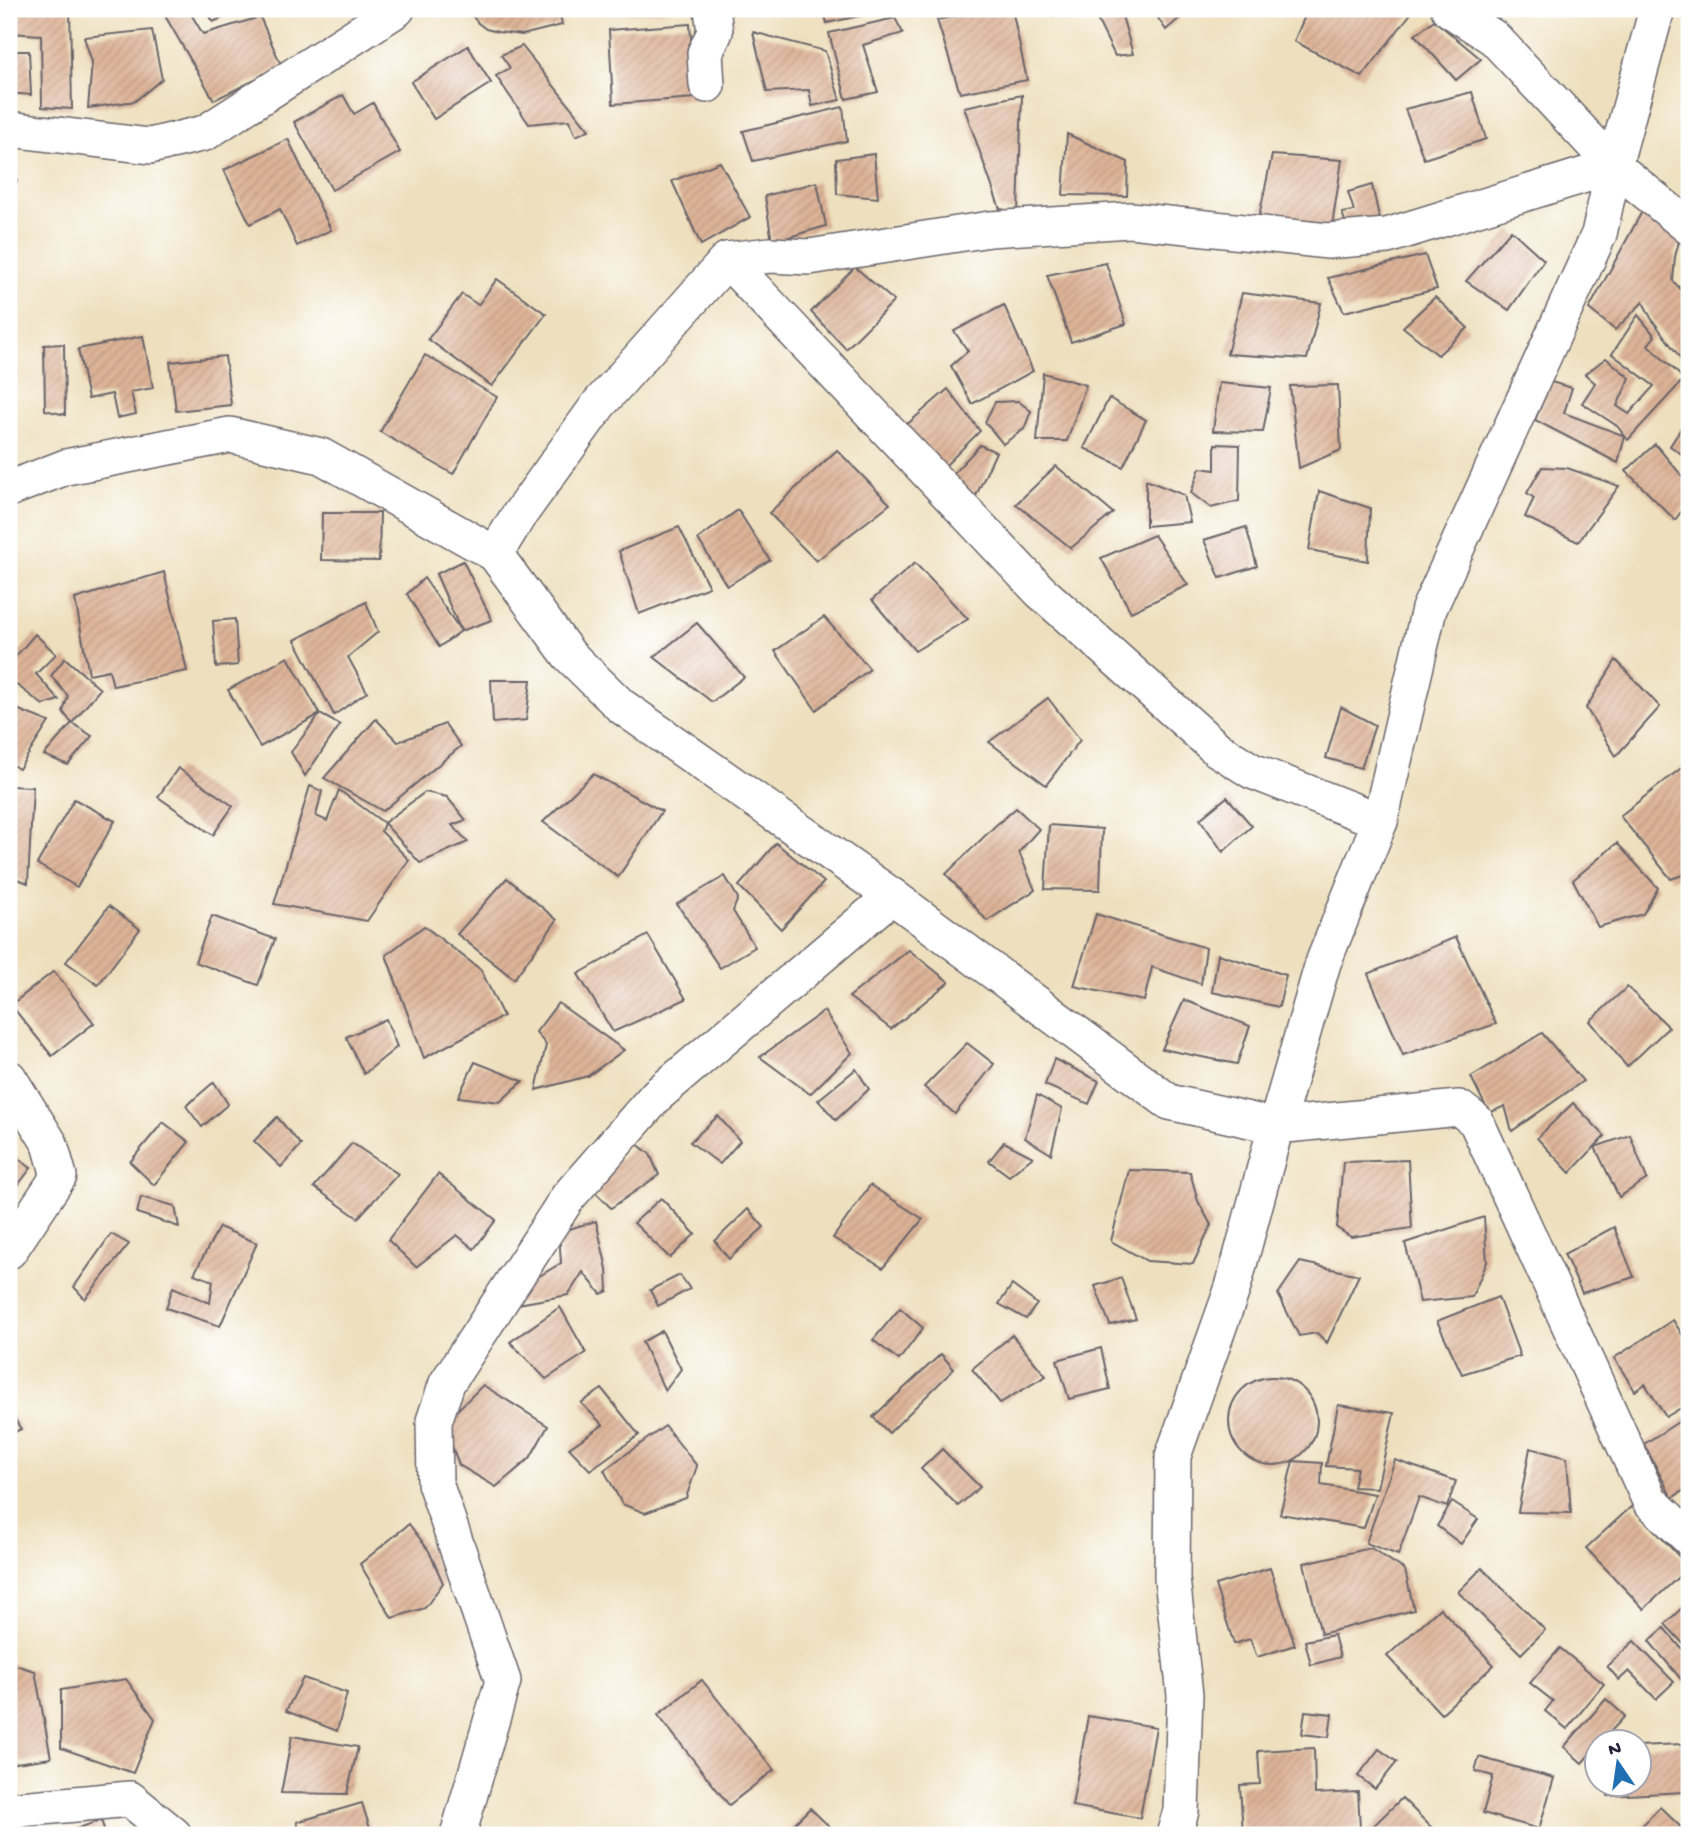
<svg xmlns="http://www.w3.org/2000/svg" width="1698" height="1844" viewBox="0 0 1698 1844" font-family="'Gochi Hand',sans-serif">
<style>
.building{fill:url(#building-hatch)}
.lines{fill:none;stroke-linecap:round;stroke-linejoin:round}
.minor-casing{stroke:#696469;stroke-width:38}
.minor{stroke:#fff;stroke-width:35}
</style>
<defs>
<pattern id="building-hatch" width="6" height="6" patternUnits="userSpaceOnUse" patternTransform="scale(1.75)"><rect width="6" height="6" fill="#ddb397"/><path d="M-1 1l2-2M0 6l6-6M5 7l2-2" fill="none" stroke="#bd9a83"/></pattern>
</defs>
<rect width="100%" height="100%" fill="#fff"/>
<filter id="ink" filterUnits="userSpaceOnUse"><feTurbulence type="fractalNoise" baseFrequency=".0143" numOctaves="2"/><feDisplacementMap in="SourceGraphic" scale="14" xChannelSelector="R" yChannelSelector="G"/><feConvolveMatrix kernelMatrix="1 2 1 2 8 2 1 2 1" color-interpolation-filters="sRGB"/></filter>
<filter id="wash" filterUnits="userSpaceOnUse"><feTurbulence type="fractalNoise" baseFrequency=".00686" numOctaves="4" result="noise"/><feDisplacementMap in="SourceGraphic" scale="28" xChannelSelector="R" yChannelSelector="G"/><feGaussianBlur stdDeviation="1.57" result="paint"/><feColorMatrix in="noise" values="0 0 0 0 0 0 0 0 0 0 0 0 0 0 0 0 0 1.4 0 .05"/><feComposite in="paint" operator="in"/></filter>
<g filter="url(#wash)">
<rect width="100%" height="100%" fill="#eee0be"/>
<g id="blocks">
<g class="building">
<path d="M9 9H70L72 109 42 107 41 35 9 33Z"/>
<path d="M161 9H188L203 34 260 17 282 67 214 100Z"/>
<path d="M206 9H243L213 22Z"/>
<path d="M467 9H559L562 25 522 35 498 32 486 29 478 23Z"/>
<path d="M603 9H664L665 11 603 14Z"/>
<path d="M823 9H887V10L827 23Z"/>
<path d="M991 9H1012L1027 80 960 93 937 20Z"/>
<path d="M1053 9H1086V10L1053 16Z"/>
<path d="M1092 9H1120L1133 54 1115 56Z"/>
<path d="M1152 9H1190L1166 30Z"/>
<path d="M1308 9H1405L1412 12 1362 77 1294 41Z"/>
<path d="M895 18 903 33 863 45 878 92 846 99 829 33Z"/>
<path d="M1434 20 1481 59 1456 80 1415 35Z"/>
<path d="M690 24 695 98 613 104 609 30Z"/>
<path d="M152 30 162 79 135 101 88 108 92 62 84 37Z"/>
<path d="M753 32 825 51 840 100 812 106 809 90 767 92Z"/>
<path d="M468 46 491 83 434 119 411 82Z"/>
<path d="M522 46 589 130 576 136 569 120 529 124 496 76 510 68 501 55Z"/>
<path d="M9 51H29L31 95 9 93Z"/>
<path d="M1472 92 1486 139 1424 159 1405 109Z"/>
<path d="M343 95 354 114 373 103 400 152 332 190 294 122Z"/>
<path d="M1022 95 1018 212 1000 209 964 107Z"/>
<path d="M843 107 847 141 753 161 743 131Z"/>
<path d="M1067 134 1128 162 1127 196 1063 195Z"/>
<path d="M288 139 331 230 297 246 280 209 250 224 224 170Z"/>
<path d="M874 154 878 198 837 194 836 159Z"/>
<path d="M1272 155 1342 160 1331 232 1257 226Z"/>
<path d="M720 162 750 217 701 245 672 181Z"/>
<path d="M9 177 17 180 9 202Z"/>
<path d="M817 182 826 226 772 242 765 196Z"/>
<path d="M1372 185 1380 221 1347 226 1342 213 1354 211 1348 192Z"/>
<path d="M1645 206 1681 233 1675 257 1673 281 1685 294 1689 291V370L1651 318 1643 302 1615 330 1589 309Z"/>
<path d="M1511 230 1544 260 1509 310 1466 281Z"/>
<path d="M1425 255 1437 289 1344 312 1328 278Z"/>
<path d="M1106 263 1126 324 1071 342 1047 275Z"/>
<path d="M855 267 894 301 846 349 811 312Z"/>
<path d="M497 279 546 314 492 386 428 339 462 294 478 305Z"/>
<path d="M1242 293 1321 303 1307 359 1227 354Z"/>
<path d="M1435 297 1468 328 1438 355 1403 327Z"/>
<path d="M1004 305 1033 371 972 404 951 366 968 351 954 331Z"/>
<path d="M1638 315 1655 336 1648 345 1684 379 1628 440 1617 426 1582 403 1595 383 1585 374 1606 358 1630 378 1617 406 1629 414 1654 386 1612 354Z"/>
<path d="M143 336 153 388 131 392 136 414 117 418 112 394 88 399 78 349Z"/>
<path d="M64 344 65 415 45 410 44 345Z"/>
<path d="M425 355 497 397 453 474 380 432Z"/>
<path d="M225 356 231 405 176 411 170 362Z"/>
<path d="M1043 373 1086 385 1067 441H1037Z"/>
<path d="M1551 382 1572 388 1564 413 1625 436 1618 463 1535 420Z"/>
<path d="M1219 383 1271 388 1263 432 1213 431Z"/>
<path d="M1338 385 1341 450 1299 468 1290 386Z"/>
<path d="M948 389 980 431 943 468 904 427Z"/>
<path d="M1109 398 1146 420 1123 467 1084 448Z"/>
<path d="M1018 401 1031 411 1024 429 1003 444 985 422 995 402Z"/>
<path d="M1689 416V459L1670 446Z"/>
<path d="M1215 444 1240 445 1239 501 1211 508 1191 493 1200 468 1215 470Z"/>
<path d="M1655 444 1689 484V501L1675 520 1626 471Z"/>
<path d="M980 445 996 452 976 496 950 477Z"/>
<path d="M837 450 890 504 816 561 769 513Z"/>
<path d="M1056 466 1113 513 1071 548 1016 504Z"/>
<path d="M1542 467 1567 468 1619 486 1578 542 1525 517 1534 498 1527 493Z"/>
<path d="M1146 480 1184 495 1190 522 1146 526Z"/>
<path d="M1319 491 1370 508 1368 561 1309 550Z"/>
<path d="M738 510 770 560 727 586 698 539Z"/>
<path d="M322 513H380L379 561 321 560Z"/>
<path d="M679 527 709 587 639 614 619 551Z"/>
<path d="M1246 527 1257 566 1220 578 1204 540Z"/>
<path d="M1154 535 1188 585 1131 612 1101 558Z"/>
<path d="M463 561 492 620 461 631 436 574Z"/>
<path d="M915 563 968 619 915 651 872 600Z"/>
<path d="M164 572 187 671 113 686 109 670 89 674 75 599Z"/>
<path d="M424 578 461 631 439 647 407 594Z"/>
<path d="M366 602 378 632 348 657 367 692 334 715 295 640Z"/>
<path d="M824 617 870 669 816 710 775 651Z"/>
<path d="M235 619 238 665 216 667 213 621Z"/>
<path d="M697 623 744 677 712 702 654 657Z"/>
<path d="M35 634 56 654 36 674 59 700 43 705 9 679V664Z"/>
<path d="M288 657 320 714 260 747 228 690Z"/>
<path d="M65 658 100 689 72 723 92 736 68 765 44 755 72 723 63 712 68 696 51 676Z"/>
<path d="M1616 660 1660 707 1616 756 1586 708Z"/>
<path d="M491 680H531L526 720 493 723Z"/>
<path d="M1048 698 1080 740 1046 785 989 742Z"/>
<path d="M9 706 49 722 19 769 9 763Z"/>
<path d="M1341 707 1375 725 1361 768 1326 758Z"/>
<path d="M320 714 340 725 305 776 291 752Z"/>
<path d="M376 719 398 742 445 724 461 746 383 811 324 778Z"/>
<path d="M1689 762V873L1671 879 1620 816Z"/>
<path d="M178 768 233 806 213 835 158 797Z"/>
<path d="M593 774 662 811 618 877 543 822Z"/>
<path d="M9 786 33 787 28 883 9 876Z"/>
<path d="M310 786 322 791 316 816 327 821 339 790 384 823 381 831 409 860 367 921 274 904Z"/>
<path d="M425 792 447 797 466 820 452 825 468 842 420 863 384 823Z"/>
<path d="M1227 797 1252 826 1223 852 1200 819Z"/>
<path d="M74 799 115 821 77 887 37 864Z"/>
<path d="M1016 808 1039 829 1019 852 1035 890 987 921 946 874 995 826Z"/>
<path d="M1049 825 1102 829 1100 890 1045 889Z"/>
<path d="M776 843 824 882 781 929 739 886Z"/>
<path d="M1617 843 1658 888 1643 914 1598 927 1573 880Z"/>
<path d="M725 876 738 898 733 911 755 947 720 968 677 904Z"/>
<path d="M507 878 557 920 514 979 457 934Z"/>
<path d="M109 906 140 929 98 985 66 962Z"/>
<path d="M1096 914 1206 948 1201 984 1152 967 1144 1001 1074 986Z"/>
<path d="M212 916 275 939 258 985 195 962Z"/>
<path d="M424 926 481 970 503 1016 424 1058 386 955Z"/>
<path d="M648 935 686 999 613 1032 578 974Z"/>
<path d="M1456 937 1496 1024 1403 1055 1368 974Z"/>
<path d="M909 950 949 982 891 1029 849 997Z"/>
<path d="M1218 954 1286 975 1279 1007 1212 992Z"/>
<path d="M54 971 94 1023 52 1056 11 1005Z"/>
<path d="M1627 987 1669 1027 1627 1067 1590 1021Z"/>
<path d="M1184 1000 1250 1026 1237 1064 1162 1049Z"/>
<path d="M558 1003 624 1050 588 1076 536 1090 546 1045 536 1032Z"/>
<path d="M824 1011 852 1053 810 1094 760 1057Z"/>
<path d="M386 1019 397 1047 364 1074 346 1037Z"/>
<path d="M1542 1033 1583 1081 1512 1131 1505 1106 1489 1113 1471 1077Z"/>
<path d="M967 1043 994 1064 955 1114 924 1087Z"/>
<path d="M1054 1059 1099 1081 1089 1104 1045 1085Z"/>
<path d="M475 1062 523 1081 500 1102 458 1097Z"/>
<path d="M856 1069 869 1089 836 1120 818 1100Z"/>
<path d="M214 1082 228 1104 202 1127 186 1106Z"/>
<path d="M1037 1095 1062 1109 1051 1154 1025 1138Z"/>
<path d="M1573 1103 1605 1136 1570 1173 1537 1138Z"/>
<path d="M718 1116 740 1141 720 1164 690 1142Z"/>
<path d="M277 1117 301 1145 281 1167 254 1141Z"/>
<path d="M163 1122 189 1142 154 1185 130 1162Z"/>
<path d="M1630 1135 1647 1179 1619 1197 1595 1147Z"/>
<path d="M1004 1142 1033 1157 1009 1176 989 1161Z"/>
<path d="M352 1143 398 1174 358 1218 314 1187Z"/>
<path d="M637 1144 650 1154 659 1175 611 1208 590 1187Z"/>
<path d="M9 1152 31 1168 9 1197Z"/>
<path d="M1408 1160 1412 1228 1351 1237 1337 1228 1343 1162Z"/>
<path d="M1129 1170 1190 1172 1198 1201 1211 1225 1193 1264 1147 1261 1111 1241Z"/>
<path d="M438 1174 496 1220 474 1249 457 1235 416 1267 388 1240Z"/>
<path d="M870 1185 923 1219 883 1268 833 1238Z"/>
<path d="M141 1197 175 1206 179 1227 137 1213Z"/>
<path d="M661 1198 695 1234 670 1258 634 1223Z"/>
<path d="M748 1209 764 1227 729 1259 715 1241Z"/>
<path d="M1484 1217 1487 1262 1472 1297 1420 1302 1405 1243Z"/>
<path d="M596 1221 607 1269 608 1291 601 1294 583 1272 568 1295 518 1304V1289L561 1263 559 1232Z"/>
<path d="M219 1227 257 1243 220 1326 166 1308 173 1287 210 1303 213 1281 194 1274Z"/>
<path d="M1614 1227 1634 1277 1582 1293 1564 1254Z"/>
<path d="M111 1234 129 1244 85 1299 74 1287Z"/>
<path d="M1300 1262 1359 1275 1327 1343 1317 1333 1299 1336 1278 1294Z"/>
<path d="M680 1275 690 1289 658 1306 650 1290Z"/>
<path d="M1121 1278 1136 1319 1110 1325 1095 1286Z"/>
<path d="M1012 1285 1037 1304 1026 1319 999 1304Z"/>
<path d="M1498 1297 1520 1356 1462 1374 1437 1321Z"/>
<path d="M560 1307 586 1353 546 1379 510 1342Z"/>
<path d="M900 1308 923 1328 899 1360 873 1340Z"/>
<path d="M1673 1320 1689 1345V1403L1666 1417 1645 1384 1635 1391 1614 1358Z"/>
<path d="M662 1331 681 1369 665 1391 642 1342Z"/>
<path d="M1012 1335 1046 1376 1000 1403 972 1369Z"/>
<path d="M1101 1348 1110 1389 1069 1399 1057 1360Z"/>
<path d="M941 1354 954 1369 889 1433 873 1417Z"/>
<circle cx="1273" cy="1421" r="44"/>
<path d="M483 1385 548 1426 530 1458 496 1487 459 1465 444 1423Z"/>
<path d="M602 1389 639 1435 590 1470 569 1448 603 1425 581 1403Z"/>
<path d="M1338 1405 1394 1413 1377 1488 1353 1487 1357 1468 1326 1466Z"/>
<path d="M9 1410 21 1429 9 1435Z"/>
<path d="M1689 1415V1487L1672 1498 1644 1444Z"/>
<path d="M665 1426 697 1466 686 1498 645 1513 622 1504 604 1470Z"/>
<path d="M1530 1448 1567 1458 1571 1513 1518 1512Z"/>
<path d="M942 1449 980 1487 958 1506 921 1469Z"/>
<path d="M1395 1460 1456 1481 1447 1507 1419 1497 1398 1555 1366 1543Z"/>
<path d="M1293 1461 1322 1463 1321 1485 1375 1494 1364 1528 1280 1514Z"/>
<path d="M1452 1502 1478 1519 1461 1544 1437 1526Z"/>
<path d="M1632 1506 1689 1567 1644 1609 1586 1548Z"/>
<path d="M409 1524 429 1551 443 1583 425 1608 392 1618 360 1564Z"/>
<path d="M1371 1548 1405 1570 1414 1610 1321 1634 1304 1563Z"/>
<path d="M1270 1568 1295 1645 1257 1657 1250 1639 1234 1644 1215 1585Z"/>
<path d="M1482 1568 1545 1630 1521 1654 1458 1592Z"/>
<path d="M1689 1601V1650L1665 1624Z"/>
<path d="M1440 1608 1494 1665 1441 1714 1387 1656Z"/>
<path d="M1664 1628 1689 1657V1680L1685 1684 1649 1641Z"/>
<path d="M1334 1635 1340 1657 1311 1665 1305 1641Z"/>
<path d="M1634 1641 1674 1682 1656 1699 1629 1671 1619 1680 1607 1666Z"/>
<path d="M1560 1648 1604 1684 1567 1729 1545 1711 1553 1701 1530 1683Z"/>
<path d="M9 1663 35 1671 51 1758 9 1764Z"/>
<path d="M303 1678 347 1693 337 1731 286 1711Z"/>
<path d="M126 1679 155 1719 133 1773 61 1748V1690Z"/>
<path d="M702 1680 774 1770 729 1805 658 1715Z"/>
<path d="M1606 1699 1625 1716 1601 1742H1596V1747L1582 1763 1564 1747Z"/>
<path d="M1305 1711 1332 1714 1329 1737 1302 1734Z"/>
<path d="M1088 1716 1156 1727 1140 1818 1072 1806Z"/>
<path d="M292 1736 358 1747 347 1794 281 1793Z"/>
<path d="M1682 1744 1684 1792 1608 1796 1607 1784H1638V1746Z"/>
<path d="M1314 1748 1315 1794 1358 1792 1360 1828 1243 1834 1240 1785 1260 1784 1258 1751Z"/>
<path d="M1379 1749 1397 1762 1375 1789 1358 1776Z"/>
<path d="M1479 1757 1554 1778 1539 1829 1483 1813 1493 1776 1475 1771Z"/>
<path d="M1402 1798 1439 1835H1364Z"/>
<path d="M362 1803 372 1835H301L297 1822Z"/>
<path d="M1660 1807 1689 1835H1633Z"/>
<path d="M810 1808 838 1835H783Z"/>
<path d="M101 1820 106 1835H60Z"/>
</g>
</g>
</g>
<g filter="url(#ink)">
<use href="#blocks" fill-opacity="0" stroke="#696469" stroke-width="2"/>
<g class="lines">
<defs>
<g id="minor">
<path d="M1449 9 1494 38 1614 166 1689 227"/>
<path d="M707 85 705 53 715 32 712 9"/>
<path d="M9 129 150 146 205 133 397 9"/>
<path d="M727 260 1040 591 1217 749 1252 771 1380 821"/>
<path d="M9 489 66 467 230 435 321 456 495 554 569 655 621 706 892 896 1169 1102 1276 1126 1459 1108 1476 1121 1650 1501 1689 1538"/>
<path d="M495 554 517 518 599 404 727 260 770 255 809 257 990 229 1130 220 1328 241 1387 236 1614 166"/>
<path d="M9 1078 50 1144 59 1176 9 1251"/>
<path d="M9 1810 130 1799 174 1835"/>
<path d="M458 1835 503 1681 435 1483 434 1421 447 1383 568 1197 657 1095 892 896"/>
<path d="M1174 1835 1181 1811 1185 1695 1172 1578 1173 1456 1233 1287 1276 1126 1323 963 1380 821 1429 609 1599 234 1614 166 1657 9"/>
</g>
</defs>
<use href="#minor" class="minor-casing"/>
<use href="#minor" class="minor"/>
</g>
</g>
<rect width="1698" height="1844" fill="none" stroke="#fff" stroke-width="35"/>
<g transform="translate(1618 1763) rotate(347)"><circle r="33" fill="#ffffff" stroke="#a7a7b1" stroke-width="2"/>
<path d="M0-5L12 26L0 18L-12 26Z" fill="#1f6fb2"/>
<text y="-10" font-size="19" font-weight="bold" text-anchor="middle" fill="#22223b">N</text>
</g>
</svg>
